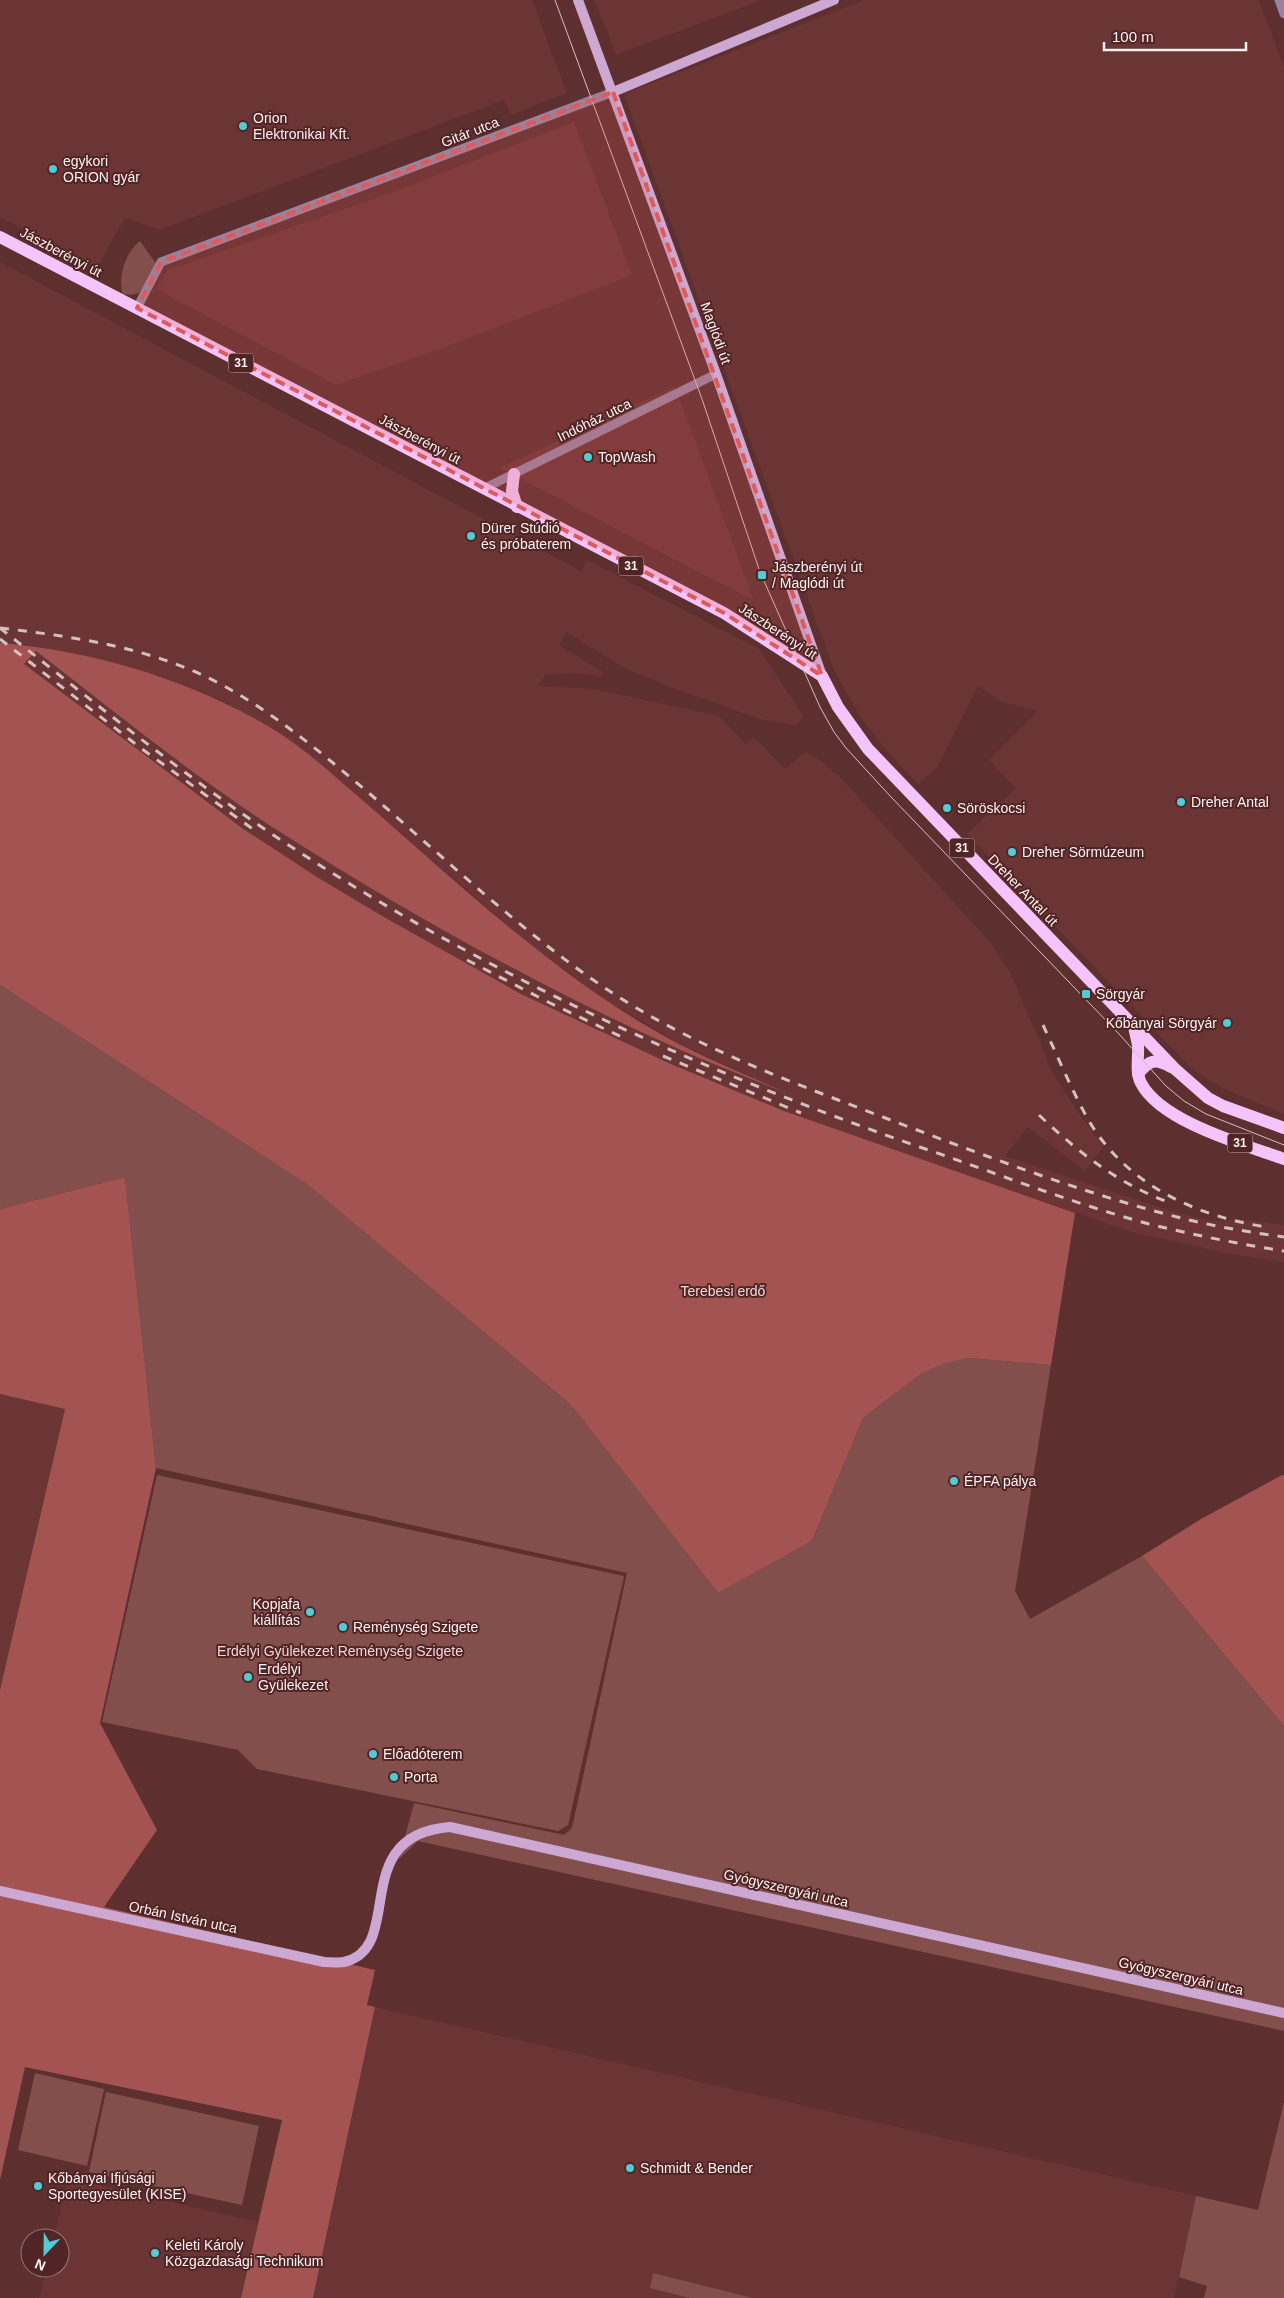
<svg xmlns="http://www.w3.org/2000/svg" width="1284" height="2298" viewBox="0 0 1284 2298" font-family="Arial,sans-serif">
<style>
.built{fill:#6b3535}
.green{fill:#834f4d}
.forest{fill:#a25352}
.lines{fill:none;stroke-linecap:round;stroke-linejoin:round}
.street{stroke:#99829d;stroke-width:9}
.secondary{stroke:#cca8d2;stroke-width:10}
.primary{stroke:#f4c4fb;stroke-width:12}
.tram{stroke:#d5c0c0;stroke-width:1}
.rail{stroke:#d5c0c0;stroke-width:3;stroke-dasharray:9 9;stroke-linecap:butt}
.marked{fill:#e05a5a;fill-opacity:0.2;stroke:#e05a5a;stroke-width:4;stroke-dasharray:10 6;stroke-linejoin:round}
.poi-dot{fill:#51ccd5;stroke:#512525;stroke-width:2}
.labels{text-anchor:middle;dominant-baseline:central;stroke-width:4;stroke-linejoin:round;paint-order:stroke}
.shield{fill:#512525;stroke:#c9b3b3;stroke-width:1}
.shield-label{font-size:12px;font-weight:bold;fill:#fdf0f0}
.poi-label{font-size:14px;fill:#fdf0f0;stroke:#512525;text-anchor:start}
.street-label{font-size:14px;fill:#fdf0f0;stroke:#512525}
.park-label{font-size:14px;fill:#f0d8d7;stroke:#512525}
</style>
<rect width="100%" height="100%" fill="#5d2f2f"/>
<g class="built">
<path d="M0 0H532L567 93 511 115 504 100 159 230 125 218 97 268 0 217Z"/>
<path d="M595 0H762L616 55Z"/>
<path d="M864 0H1259L1284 67V1114L1222 1088 1192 1069 967 834 1016 788 989 760 1038 711 1002 702 978 686 937 768 918 784 886 750 861 718 834 670 624 94Z"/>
<path d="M574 122 632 275 448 346 336 385 156 289 168 270 388 194Z"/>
<path d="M0 262 581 571 587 560 759 649 804 717 795 725 760 719 670 687 624 668 567 632 559 645 603 672 601 676 575 673 545 675 538 686 594 689 719 716 746 744 754 737 785 769 805 752 817 758 842 779 989 941 1011 974 1053 1073 1079 1114 1104 1146 1085 1171 1028 1127 1005 1156 1174 1212 1213 1221 1239 1219 1284 1225V1262L1226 1253 1132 1232 878 1145 784 1111 671 1064 521 994 384 917 317 877 242 828 36 675 24 665 36 651 200 776 276 829 515 970 677 1049 776 1088 680 1044 606 1000 533 947 327 770 275 730 217 699 165 678 78 654 29 646 0 643Z"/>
<path d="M675 386 754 601 500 468Z"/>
<path d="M0 1394 65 1409 0 1690Z"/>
<path d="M375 2007 1196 2196 1174 2298H313Z"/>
<path d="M68 2178 258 2222 241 2298H39L47 2268H60V2238H54Z"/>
</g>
<g class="green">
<path d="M140 241 157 265C148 282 146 298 123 294 117 278 126 251 140 241Z"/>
<path d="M0 985 308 1185 571 1405 718 1593 812 1541 863 1418 921 1374 944 1362 969 1358 1051 1365 1015 1591 1030 1619 1142 1556 1284 1726V2031L418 1841 399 1859 414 1803 564 1835 572 1828 627 1573 156 1468 125 1177 0 1209Z"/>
<path d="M157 1475 624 1576 568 1825 558 1831 257 1769 238 1750 102 1722Z"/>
<path d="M35 2073 104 2089 87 2166 18 2150Z"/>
<path d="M106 2092 259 2126 242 2205 89 2172Z"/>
<path d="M1284 2102V2298H1204L1207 2286 1179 2277 1196 2196 1258 2210Z"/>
<path d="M653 2273 753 2298H690L650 2288Z"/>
</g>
<g class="forest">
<path d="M0 643C95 651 191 680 273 729 304 748 333 775 360 798 418 848 474 900 534 947 579 983 629 1018 681 1045 717 1063 754 1078 791 1095 753 1079 714 1065 676 1048 538 986 405 912 277 830 193 776 115 712 36 651L24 664 242 828 317 877 384 917 521 994 671 1064 784 1111 1075 1213 1051 1365 969 1358 944 1363 921 1374 863 1418 812 1541 718 1593 571 1405 308 1185 0 985Z"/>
<path d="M125 1177 156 1468 100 1723 157 1830 104 1907 375 1970 367 2005 375 2007 313 2298H241L282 2120 25 2067 0 2180V1690L65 1409 0 1394V1209Z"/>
<path d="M1282 1475H1284V1726L1142 1556 1201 1519Z"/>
</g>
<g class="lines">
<g class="street">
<path d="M1279 0 1284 14"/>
<path d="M137 308 161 262 613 92"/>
<path d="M483 489 716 374"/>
</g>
<g class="secondary">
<path d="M578 0 716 374 822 676"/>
<path d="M613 92 834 0"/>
<path d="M0 1891 324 1962C331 1962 338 1963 344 1962 407 1948 346 1835 450 1827L1284 2013"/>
</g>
<g class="primary">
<path d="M0 237 724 613 822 676 838 707 868 749 1175 1069 1208 1098 1223 1106 1284 1128"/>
<path d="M514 474 512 491 517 507"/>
<path d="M1134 1026C1135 1033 1137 1039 1138 1045 1139 1057 1135 1072 1141 1083 1161 1122 1245 1145 1284 1159"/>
<path d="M1138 1074C1149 1060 1155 1058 1171 1067"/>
</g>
<path class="tram" d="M555 0 702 399 760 572 820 707 834 732 846 748 892 798 1119 1034 1166 1086 1184 1101 1206 1114 1284 1145"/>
<g class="rail">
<path d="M0 628C77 637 155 648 224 686 277 715 324 755 370 794 447 860 526 936 611 992 696 1048 794 1083 888 1119 983 1155 1079 1192 1177 1217 1212 1226 1248 1232 1284 1237"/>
<path d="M0 628C95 703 189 780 290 846 493 979 714 1077 943 1155 1011 1179 1079 1205 1149 1224 1194 1235 1239 1244 1284 1251"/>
<path d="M0 639 142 749 254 830"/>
<path d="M467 960 550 1003 626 1039"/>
<path d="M1043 1025C1058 1057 1072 1091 1089 1121 1127 1185 1196 1216 1266 1227"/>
<path d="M663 1056 801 1113"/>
<path d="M1039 1115C1078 1152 1117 1183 1168 1202"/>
</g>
</g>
<path class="marked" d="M613 92 822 676 724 613 137 308 161 262Z"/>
<g class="poi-dot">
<circle cx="243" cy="126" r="5"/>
<circle cx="53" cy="169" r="5"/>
<circle cx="588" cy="457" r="5"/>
<circle cx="471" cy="536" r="5"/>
<rect x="757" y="570" width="10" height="10" rx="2.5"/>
<circle cx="1181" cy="802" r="5"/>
<circle cx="947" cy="808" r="5"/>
<circle cx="1012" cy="852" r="5"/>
<rect x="1081" y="989" width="10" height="10" rx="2.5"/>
<circle cx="1227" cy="1023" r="5"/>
<circle cx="954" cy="1481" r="5"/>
<circle cx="310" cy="1612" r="5"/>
<circle cx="343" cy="1627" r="5"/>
<circle cx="248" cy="1677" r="5"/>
<circle cx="373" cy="1754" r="5"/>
<circle cx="394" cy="1777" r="5"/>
<circle cx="630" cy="2168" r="5"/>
<circle cx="38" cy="2186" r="5"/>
<circle cx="155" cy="2253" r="5"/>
</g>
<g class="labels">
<g class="shield">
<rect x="228.5" y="353.5" width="25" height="19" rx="4"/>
<rect x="618.5" y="556.5" width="25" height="19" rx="4"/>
<rect x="949.5" y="838.5" width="25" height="19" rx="4"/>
<rect x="1227.5" y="1133.5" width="25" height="19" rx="4"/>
</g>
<g class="shield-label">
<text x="241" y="363">31</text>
<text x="631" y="566">31</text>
<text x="962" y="848">31</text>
<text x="1240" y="1143">31</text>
</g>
<g class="poi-label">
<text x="253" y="118">Orion<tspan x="253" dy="16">Elektronikai Kft.</tspan></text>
<text x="63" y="161">egykori<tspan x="63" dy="16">ORION gyár</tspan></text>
<text x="598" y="457">TopWash</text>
<text x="481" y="528">Dürer Stúdió<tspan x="481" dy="16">és próbaterem</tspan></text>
<text x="772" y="567">Jászberényi út<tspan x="772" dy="16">/ Maglódi út</tspan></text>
<text x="1191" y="802">Dreher Antal</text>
<text x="957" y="808">Söröskocsi</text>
<text x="1022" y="852">Dreher Sörmúzeum</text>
<text x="1096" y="994">Sörgyár</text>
<text x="1217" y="1023" text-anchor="end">Kőbányai Sörgyár</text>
<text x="964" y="1481">ÉPFA pálya</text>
<text x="300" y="1604" text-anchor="end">Kopjafa<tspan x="300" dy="16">kiállítás</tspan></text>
<text x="353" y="1627">Reménység Szigete</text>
<text x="258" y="1669">Erdélyi<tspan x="258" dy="16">Gyülekezet</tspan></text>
<text x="383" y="1754">Előadóterem</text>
<text x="404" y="1777">Porta</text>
<text x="640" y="2168">Schmidt &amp; Bender</text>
<text x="48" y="2178">Kőbányai Ifjúsági<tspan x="48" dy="16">Sportegyesület (KISE)</tspan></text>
<text x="165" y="2245">Keleti Károly<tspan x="165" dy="16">Közgazdasági Technikum</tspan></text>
</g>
<g class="street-label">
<text transform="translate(470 132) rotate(-21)">Gitár utca</text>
<text transform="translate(61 252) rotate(28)">Jászberényi út</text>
<text transform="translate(716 333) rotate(70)">Maglódi út</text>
<text transform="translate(594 420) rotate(-26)">Indóház utca</text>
<text transform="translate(420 439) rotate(28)">Jászberényi út</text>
<text transform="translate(778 631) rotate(33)">Jászberényi út</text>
<text transform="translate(1023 890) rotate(46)">Dreher Antal út</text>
<text transform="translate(786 1888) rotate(13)">Gyógyszergyári utca</text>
<text transform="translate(183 1917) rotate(12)">Orbán István utca</text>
<text transform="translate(1181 1976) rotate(13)">Gyógyszergyári utca</text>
</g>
<g class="park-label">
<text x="723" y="1291">Terebesi erdő</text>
<text x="340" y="1651">Erdélyi Gyülekezet Reménység Szigete</text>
</g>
</g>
<g transform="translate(45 2253) rotate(202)"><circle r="24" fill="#512525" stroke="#967676"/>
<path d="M0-4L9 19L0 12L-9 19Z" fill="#51ccd5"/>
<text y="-8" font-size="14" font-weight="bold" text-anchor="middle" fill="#fdf0f0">N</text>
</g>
<path d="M1104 42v8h142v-8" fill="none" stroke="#fdf0f0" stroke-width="2.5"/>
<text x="1112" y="42" font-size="15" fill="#fdf0f0" stroke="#512525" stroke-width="4" paint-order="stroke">100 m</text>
</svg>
